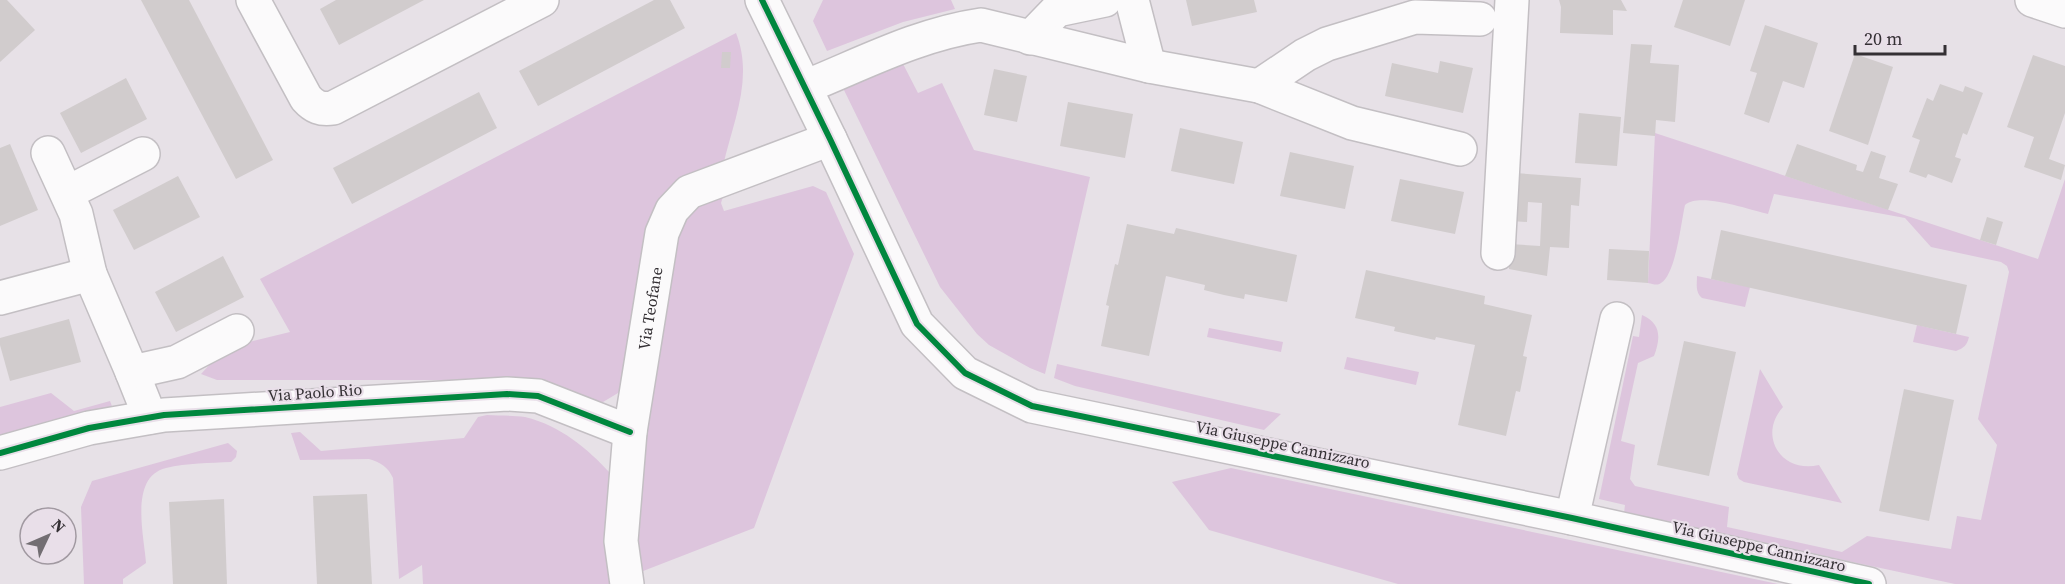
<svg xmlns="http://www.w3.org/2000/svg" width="2065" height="584" viewBox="0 0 2065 584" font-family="'Source Serif 4',serif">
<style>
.green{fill:#ddc5dd}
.building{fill:#d1cccd}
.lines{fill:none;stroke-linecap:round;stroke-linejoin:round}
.minor-casing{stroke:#c3bfc3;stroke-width:36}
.minor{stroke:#fbfafb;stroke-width:33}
.cycleway-casing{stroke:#e9dfe9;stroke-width:10}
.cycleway{stroke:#00873e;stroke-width:6}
.labels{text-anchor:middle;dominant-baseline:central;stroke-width:4.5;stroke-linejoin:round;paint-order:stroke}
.street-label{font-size:16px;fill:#343034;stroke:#e9dfe9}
</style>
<rect width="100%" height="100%" fill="#e7e1e7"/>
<g class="green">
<path d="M823 0H951L955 9 903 22 827 51 813 21Z"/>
<path d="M736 33C754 78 733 122 723 166L687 175 623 390 603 402 590 401 509 380H217L201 374 225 348 290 332 260 279Z"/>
<path d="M901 60 918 93 942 83 974 150 1090 177 1045 374 1030 368 989 345 977 334 940 287 843 88Z"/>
<path d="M1655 133 2038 259 2065 179V584H1955L1624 513 1625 505 1599 499 1633 336 1639 337 1642 315C1661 323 1661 338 1654 356L1638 363 1621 441 1635 445 1630 479 1635 486 1729 507 1727 527 1842 552 1867 536 1951 549 1957 516 1981 520 1997 445 1978 419 2009 272 2007 266 2001 262 1931 247 1905 218 1774 194 1768 214C1749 210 1700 192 1685 205 1681 222 1676 274 1661 283 1657 286 1653 284 1648 283Z"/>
<path d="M813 186 826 192 854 254 754 528 638 573C628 461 656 349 676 240L684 216 726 187 721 203 724 211Z"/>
<path d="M1697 276 1750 287 1745 307 1702 298C1695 292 1697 284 1697 276Z"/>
<path d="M1917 325 1969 337C1967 345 1964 348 1956 351L1913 342Z"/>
<path d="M1209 328 1283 342 1281 352 1207 337Z"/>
<path d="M1347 357 1419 372 1416 385 1344 369Z"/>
<path d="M1057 364 1281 414 1264 430 1075 386 1054 378Z"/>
<path d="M1760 369 1783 407C1757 436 1782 474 1819 465L1842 503 1744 482 1739 479 1737 474Z"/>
<path d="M51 393 74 411 110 401 113 409 0 440V407Z"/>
<path d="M487 415C499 416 513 415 525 417 561 426 587 448 611 474L613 584H423L422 565 399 579 393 478C388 467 380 462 369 459L300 460 291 433 300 432 321 451 464 438 478 417Z"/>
<path d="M228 443 237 451 236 457 231 462C210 463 187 463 166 468 129 477 144 535 146 563L123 579V584H84L81 507 92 481Z"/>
<path d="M1231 468 1778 584H1398L1209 530 1172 482Z"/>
</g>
<g class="building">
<path d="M0 0H7L35 30 0 62Z"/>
<path d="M141 0H189L273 160 236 179Z"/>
<path d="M336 0H424L339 45 320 9Z"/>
<path d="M654 0H670L685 28 538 106 519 71Z"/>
<path d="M1186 0H1254L1257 12 1192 26Z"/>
<path d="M1559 0H1621L1627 11 1613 10V35L1560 33 1561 7Z"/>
<path d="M1683 0H1745L1730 46 1674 27Z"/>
<path d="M1765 25 1818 43 1804 88 1783 81 1769 123 1744 114 1757 73 1750 71Z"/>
<path d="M1631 44 1652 45 1650 63 1679 65 1675 122 1656 120 1655 136 1623 133Z"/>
<path d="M722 52H731L730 68H721Z"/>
<path d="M1855 54 1893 67 1868 145 1829 131Z"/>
<path d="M2033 55 2065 66V113L2049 159 2065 165 2061 180 2024 167 2034 137 2007 127Z"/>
<path d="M1440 61 1473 68 1463 113 1385 96 1392 63 1438 73Z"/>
<path d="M994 69 1027 76 1017 122 984 115Z"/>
<path d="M126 78 147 119 81 153 60 113Z"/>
<path d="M1940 84 1963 92 1965 86 1983 93 1967 135 1963 133 1955 157 1961 159 1952 183 1928 174 1926 178 1909 172 1920 140 1912 137 1927 98 1933 101Z"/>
<path d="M479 92 497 128 352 204 333 168Z"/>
<path d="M1068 102 1133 114 1125 158 1060 146Z"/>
<path d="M1579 113 1621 117 1617 166 1575 163Z"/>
<path d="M1180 128 1243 142 1234 184 1171 171Z"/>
<path d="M10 144 38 210 0 226V148Z"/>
<path d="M1797 144 1857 165 1856 170 1863 172 1871 151 1886 156 1879 178 1898 184 1888 210 1785 176Z"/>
<path d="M1290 152 1354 166 1345 209 1280 196Z"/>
<path d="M1515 173 1581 178 1579 206 1571 205 1569 248 1550 247 1547 276 1509 269 1510 244 1540 246 1542 203 1528 202 1527 222 1511 221Z"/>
<path d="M178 176 200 217 134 250 113 210Z"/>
<path d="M1400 179 1464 192 1455 234 1391 221Z"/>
<path d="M1987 217 2003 222 1996 245 1980 240Z"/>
<path d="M1127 224 1174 234 1176 228 1297 255 1287 302 1245 294 1244 299 1224 295 1204 290 1205 285 1166 276 1149 356 1101 346 1109 306 1106 305 1115 264 1118 265Z"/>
<path d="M1721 230 1967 285 1956 334 1711 279Z"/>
<path d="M1609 249 1649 251 1648 283 1607 280Z"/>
<path d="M223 256 244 297 176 332 155 292Z"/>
<path d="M1366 270 1485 296 1484 304 1532 315 1523 356 1527 357 1520 392 1516 391 1506 436 1458 425 1475 345 1436 337 1435 340 1394 331 1395 327 1355 318Z"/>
<path d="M69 319 81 362 10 381 0 345V338Z"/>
<path d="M1684 341 1736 352 1709 476 1657 465Z"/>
<path d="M1904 389 1954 400 1929 521 1879 511Z"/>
<path d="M367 494 372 584H317L313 496Z"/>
<path d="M224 499 227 584H173L169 502Z"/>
</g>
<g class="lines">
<defs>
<g id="minor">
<path d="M253 0 306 98C314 107 321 110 333 108L542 0"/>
<path d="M762 0 830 139 917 324 965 373 1032 406 1572 518 1869 584"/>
<path d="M1132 0 1149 66"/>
<path d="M2032 0 2065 11"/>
<path d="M1030 38 1057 10 1105 0"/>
<path d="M1259 86 1305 55 1327 44 1415 17 1480 19"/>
<path d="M805 87C862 64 919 34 981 25L1149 66 1259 86 1352 123 1460 149"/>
<path d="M48 153 76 214 90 274"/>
<path d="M67 193 143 154"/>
<path d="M1498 253 1512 0"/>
<path d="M0 298 90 274 132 372 150 417"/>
<path d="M132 372 177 362 237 331"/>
<path d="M0 453 89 428 164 415 507 394 538 396 630 432"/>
<path d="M1572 518 1617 319"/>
<path id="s1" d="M627 584 621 541 630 432 662 233 672 210 689 192 830 139"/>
</g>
</defs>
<use href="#minor" class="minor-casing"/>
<use href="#minor" class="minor"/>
<defs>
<g id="cycleway">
<path d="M762 0 830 139 917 324 965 373 1032 406 1572 518 1869 584"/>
<path d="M0 453 89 428 164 415 507 394 538 396 630 432"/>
</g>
</defs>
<use href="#cycleway" class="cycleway-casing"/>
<use href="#cycleway" class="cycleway"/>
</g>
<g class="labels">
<g class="street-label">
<text stroke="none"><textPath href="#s1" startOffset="278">Via Teofane</textPath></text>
<text transform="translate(315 392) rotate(-4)">Via Paolo Rio</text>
<text transform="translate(1283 444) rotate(12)">Via Giuseppe Cannizzaro</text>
<text transform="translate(1759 546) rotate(13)">Via Giuseppe Cannizzaro</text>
</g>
</g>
<g transform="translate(48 536) rotate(46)"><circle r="28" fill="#e9dfe9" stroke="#a199a1" stroke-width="1.5"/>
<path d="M0-4.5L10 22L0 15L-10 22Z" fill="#736e73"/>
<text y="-9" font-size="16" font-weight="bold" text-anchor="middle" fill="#343034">N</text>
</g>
<path d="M1855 45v9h90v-9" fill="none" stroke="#343034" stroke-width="3"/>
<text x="1864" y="45" font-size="18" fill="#343034" stroke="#e9dfe9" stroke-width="4.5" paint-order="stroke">20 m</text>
</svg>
